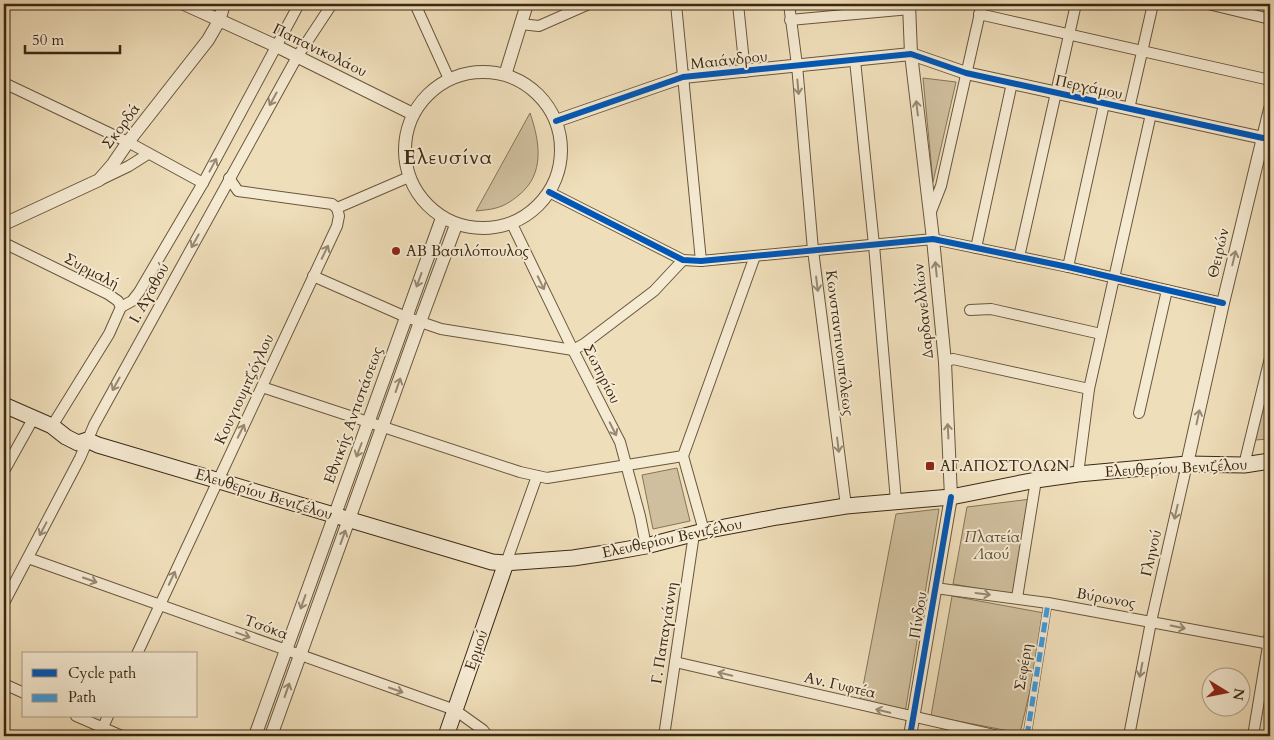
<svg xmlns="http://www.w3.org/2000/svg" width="1274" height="740" viewBox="0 0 1274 740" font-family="Cardo,serif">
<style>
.green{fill:#d0bf9e;stroke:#867458}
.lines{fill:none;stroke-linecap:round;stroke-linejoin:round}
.pedestrian-casing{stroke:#68563d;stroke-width:9}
.minor-casing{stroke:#68563d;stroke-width:12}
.tertiary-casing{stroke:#68563d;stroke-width:14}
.secondary-casing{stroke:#3b2813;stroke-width:17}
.pedestrian{stroke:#f5ead2;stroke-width:8}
.minor{stroke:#f5ead2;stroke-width:10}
.tertiary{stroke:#f5ead2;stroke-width:12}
.secondary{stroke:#f5ead2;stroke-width:15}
.quiet{stroke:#3f9cde;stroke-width:5;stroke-dasharray:10 5;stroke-linecap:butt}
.cycleway-casing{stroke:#f5ead2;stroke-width:9}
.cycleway{stroke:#0057b8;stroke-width:6}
.oneway{stroke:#988972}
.poi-dot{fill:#8f2418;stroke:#f5ead2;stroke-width:2}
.labels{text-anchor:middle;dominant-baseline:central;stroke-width:4;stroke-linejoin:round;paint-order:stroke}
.street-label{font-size:15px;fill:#3b2813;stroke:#f5ead2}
.poi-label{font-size:15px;fill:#3b2813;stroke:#f5ead2;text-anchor:start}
.park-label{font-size:15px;font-style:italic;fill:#604e36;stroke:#f5ead2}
.district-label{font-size:20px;font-weight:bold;letter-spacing:1px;fill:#3b2813;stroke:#f5ead2}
</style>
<rect width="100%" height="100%" fill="#efdeba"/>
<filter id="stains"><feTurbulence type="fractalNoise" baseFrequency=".004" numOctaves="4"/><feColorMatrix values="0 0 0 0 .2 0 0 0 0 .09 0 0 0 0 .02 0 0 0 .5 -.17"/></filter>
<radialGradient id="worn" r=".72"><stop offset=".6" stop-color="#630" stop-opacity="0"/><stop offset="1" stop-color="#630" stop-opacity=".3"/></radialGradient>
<g class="green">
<path d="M923 78 956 82 933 182Z"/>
<path d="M530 113C540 142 545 174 519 195 512 201 504 206 496 208 489 210 483 210 476 211Z"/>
<path d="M1267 389 1270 390V439L1255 440Z"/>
<path d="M677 468 690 521 653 529 642 475Z"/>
<path d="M1031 499 1014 595 953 584 967 507Z"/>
<path d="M939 509 905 713 860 702 896 514Z"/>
<path d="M952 596 1044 613 1031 686 1020 733 931 716Z"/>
</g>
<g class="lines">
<defs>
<path id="pedestrian" d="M1027 736 1048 603"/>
<g id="minor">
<path d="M415 4 449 79"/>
<path d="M676 4 701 261"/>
<path d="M738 4 745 72"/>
<path d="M789 4 797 65 813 250 846 506"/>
<path d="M1208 4 1270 19"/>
<path d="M979 14 1270 80"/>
<path d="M790 20 910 9"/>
<path d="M520 24 539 26 589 4"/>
<path d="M855 60 874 245 896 501"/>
<path d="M4 83 128 142 203 183"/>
<path d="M1129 109 1153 4"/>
<path d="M229 178 238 191 332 204 337 208"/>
<path d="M102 179 129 166 148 154"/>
<path d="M549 192 683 260 701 261 933 239 1068 267 1223 303"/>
<path d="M930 214 941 186 982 4"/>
<path d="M512 224 573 350 620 442 640 516 646 546"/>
<path d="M4 243 108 294 118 301 121 307 109 334 52 426"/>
<path d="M976 248 1012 83"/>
<path d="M1019 257 1076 4"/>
<path d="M1068 267 1104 104"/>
<path d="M313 276 406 317 441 329 573 350 584 344 654 291 683 260"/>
<path d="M121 307 132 301 139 292 203 183 299 4"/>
<path d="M970 310 991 309 1101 334"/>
<path d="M945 362 953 359 1089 389"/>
<path d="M262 387 520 472 547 478 683 456 755 256"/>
<path d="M1139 413 1167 290"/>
<path d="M683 456 704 531"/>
<path d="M1244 465 1270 358"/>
<path d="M4 471 33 419"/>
<path d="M1078 474 1089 389 1151 114"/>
<path d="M28 558 455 710 483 730 488 736"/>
<path d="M506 563 537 476"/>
<path d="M935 588 1048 603 1270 644"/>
<path d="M1017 598 1036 480"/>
<path d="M4 603 80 458 94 425 297 57 332 4"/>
<path d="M137 654 337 226 339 216 337 208 409 177"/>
<path d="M675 662 999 736"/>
<path d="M4 684 24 693"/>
<path d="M76 716 122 736"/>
<path d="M99 736 108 716"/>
<path d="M664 736 694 534"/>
<path d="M1129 736 1151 622 1187 464"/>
<path d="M1253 736 1270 634"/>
</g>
<g id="tertiary">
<path d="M184 4 276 46 413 114"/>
<path d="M909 4 911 54 933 239 945 362 951 497 910 736"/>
<circle cx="483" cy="150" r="78"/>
<path d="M506 72 527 4"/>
<path d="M556 121 683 77 911 54 966 73 1263 138"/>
<path d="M4 224 99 180 113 164 128 142 208 40 219 21 224 4"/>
<path d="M1187 464 1223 303 1270 109"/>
<path d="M255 736 442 218"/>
<path d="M271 736 420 322 456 225"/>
</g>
<g id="secondary">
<path d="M4 405 52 426 66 437 78 443 87 440 98 445 492 562 506 563 573 558 612 552 646 546 704 531 777 517 846 506 951 497 1036 480 1078 474 1187 464 1244 465 1270 461"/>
<path d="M446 736 506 563"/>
</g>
</defs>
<use href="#pedestrian" class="pedestrian-casing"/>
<use href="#minor" class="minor-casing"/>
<use href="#tertiary" class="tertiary-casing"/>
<use href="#secondary" class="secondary-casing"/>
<use href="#pedestrian" class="pedestrian"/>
<use href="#minor" class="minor"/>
<use href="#tertiary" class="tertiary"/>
<use href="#secondary" class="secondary"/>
<path class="quiet" d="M1027 736 1048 603"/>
<defs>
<g id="cycleway">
<path d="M556 121 683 77 911 54 966 73 1263 138"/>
<path d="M549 192 683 260 701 261 933 239 1068 267 1223 303"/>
<path d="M910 736 951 497"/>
</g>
</defs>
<use href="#cycleway" class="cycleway-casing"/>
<use href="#cycleway" class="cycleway"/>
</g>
<defs><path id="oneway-shaft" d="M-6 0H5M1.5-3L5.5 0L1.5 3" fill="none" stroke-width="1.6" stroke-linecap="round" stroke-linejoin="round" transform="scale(1.25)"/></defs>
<g class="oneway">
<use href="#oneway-shaft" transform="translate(798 87) rotate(85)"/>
<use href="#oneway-shaft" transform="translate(273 99) rotate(119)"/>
<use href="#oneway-shaft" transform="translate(917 108) rotate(-97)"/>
<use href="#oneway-shaft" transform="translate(213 165) rotate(-62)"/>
<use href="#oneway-shaft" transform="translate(195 241) rotate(119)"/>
<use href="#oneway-shaft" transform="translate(325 252) rotate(-64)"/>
<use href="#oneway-shaft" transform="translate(1234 258) rotate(-77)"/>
<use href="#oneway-shaft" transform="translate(936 269) rotate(-96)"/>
<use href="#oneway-shaft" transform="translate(419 280) rotate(110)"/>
<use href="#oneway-shaft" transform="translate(541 283) rotate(64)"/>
<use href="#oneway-shaft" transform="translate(817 284) rotate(83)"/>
<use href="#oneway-shaft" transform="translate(116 384) rotate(119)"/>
<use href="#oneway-shaft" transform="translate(398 385) rotate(-71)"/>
<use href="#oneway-shaft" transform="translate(1198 417) rotate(-78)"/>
<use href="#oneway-shaft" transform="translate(613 429) rotate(63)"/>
<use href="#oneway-shaft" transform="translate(241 431) rotate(-64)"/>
<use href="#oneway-shaft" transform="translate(948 431) rotate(-93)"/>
<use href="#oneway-shaft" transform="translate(838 445) rotate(83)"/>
<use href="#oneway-shaft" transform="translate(359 450) rotate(111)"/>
<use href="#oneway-shaft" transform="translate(1176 512) rotate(103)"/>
<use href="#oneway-shaft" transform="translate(43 529) rotate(118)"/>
<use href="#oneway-shaft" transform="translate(343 537) rotate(-70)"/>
<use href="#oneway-shaft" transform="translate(172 578) rotate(-65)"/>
<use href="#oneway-shaft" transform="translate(90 580) rotate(19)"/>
<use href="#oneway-shaft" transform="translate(983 594) rotate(7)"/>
<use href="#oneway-shaft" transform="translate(303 602) rotate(110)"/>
<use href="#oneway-shaft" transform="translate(1178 627) rotate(11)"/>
<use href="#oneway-shaft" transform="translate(243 635) rotate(20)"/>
<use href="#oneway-shaft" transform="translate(1141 670) rotate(101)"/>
<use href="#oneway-shaft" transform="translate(725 674) rotate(-167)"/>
<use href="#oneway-shaft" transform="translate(287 690) rotate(-71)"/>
<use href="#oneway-shaft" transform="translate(396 690) rotate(19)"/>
<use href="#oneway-shaft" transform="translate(883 711) rotate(-167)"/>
</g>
<g class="poi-dot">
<circle cx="396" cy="251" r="5"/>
<rect x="925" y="461" width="10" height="10" rx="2.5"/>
</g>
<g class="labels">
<g class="street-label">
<text transform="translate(320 50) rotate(26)">Παπανικολάου</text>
<text transform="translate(729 60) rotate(-6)">Μαιάνδρου</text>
<text transform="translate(1089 87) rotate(12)">Περγάμου</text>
<text transform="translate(121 126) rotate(-53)">Σκορδά</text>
<text transform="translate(1218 253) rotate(-77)">Θειρών</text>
<text transform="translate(92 271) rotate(28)">Συρμαλή</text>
<text transform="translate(149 293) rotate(-61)">Ι. Αγαθού</text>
<text transform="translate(923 311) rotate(-96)">Δαρδανελλίων</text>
<text transform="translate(840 343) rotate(83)">Κωνσταντινουπόλεως</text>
<text transform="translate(602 374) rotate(63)">Σωτηρίου</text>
<text transform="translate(244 389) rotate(-65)">Κουγιουμτζόγλου</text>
<text transform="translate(353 415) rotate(-70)">Εθνικής Αντιστάσεως</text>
<text transform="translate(1176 468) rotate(-3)">Ελευθερίου Βενιζέλου</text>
<text transform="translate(264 494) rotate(17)">Ελευθερίου Βενιζέλου</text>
<text transform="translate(672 538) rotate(-12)">Ελευθερίου Βενιζέλου</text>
<text transform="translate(1151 553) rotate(-77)">Γληνού</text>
<text transform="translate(1106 598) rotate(10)">Βύρωνος</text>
<text transform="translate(918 615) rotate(-81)">Πίνδου</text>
<text transform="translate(266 627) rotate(20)">Τσόκα</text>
<text transform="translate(664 633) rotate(-81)">Γ. Παπαγιάννη</text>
<text transform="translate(476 650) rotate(-71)">Ερμού</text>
<text transform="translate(1023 667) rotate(-81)">Σεφέρη</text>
<text transform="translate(840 685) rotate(13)">Αν. Γυφτέα</text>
</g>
<g class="poi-label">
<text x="406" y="251">ΑΒ Βασιλόπουλος</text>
<text x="940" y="466">ΑΓ.ΑΠΟΣΤΟΛΩΝ</text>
</g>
<g class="park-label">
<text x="992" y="537">Πλατεία<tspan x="992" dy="17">Λαού</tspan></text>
</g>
<g class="district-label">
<text x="448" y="157">Ελευσίνα</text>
</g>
</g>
<rect width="1274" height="740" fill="none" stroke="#efdeba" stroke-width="20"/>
<rect x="5" y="5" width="1264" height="730" fill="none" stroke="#3b2813" stroke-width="2.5"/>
<rect x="10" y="10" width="1254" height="720" fill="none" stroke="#3b2813"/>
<rect x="22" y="652" width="175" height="65" fill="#f5ead2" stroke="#ab9c86"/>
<rect x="32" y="669" width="25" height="8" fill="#0057b8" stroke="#ab9c86"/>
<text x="68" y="678" font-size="15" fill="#3b2813">Cycle path</text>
<rect x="32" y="694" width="25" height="8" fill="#3f9cde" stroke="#ab9c86"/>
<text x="68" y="702" font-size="15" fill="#3b2813">Path</text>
<g transform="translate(1226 692) rotate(100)"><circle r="24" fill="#f5ead2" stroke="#ab9c86"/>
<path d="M0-4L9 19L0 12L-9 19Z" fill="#8f2418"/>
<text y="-8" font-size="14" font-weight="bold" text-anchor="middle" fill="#3b2813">N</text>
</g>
<path d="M25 45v8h95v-8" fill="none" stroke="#3b2813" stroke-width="2.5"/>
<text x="32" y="45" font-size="15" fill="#3b2813" stroke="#f5ead2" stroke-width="4" paint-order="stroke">50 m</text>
<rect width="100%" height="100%" filter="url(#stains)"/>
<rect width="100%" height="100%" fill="url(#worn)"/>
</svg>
